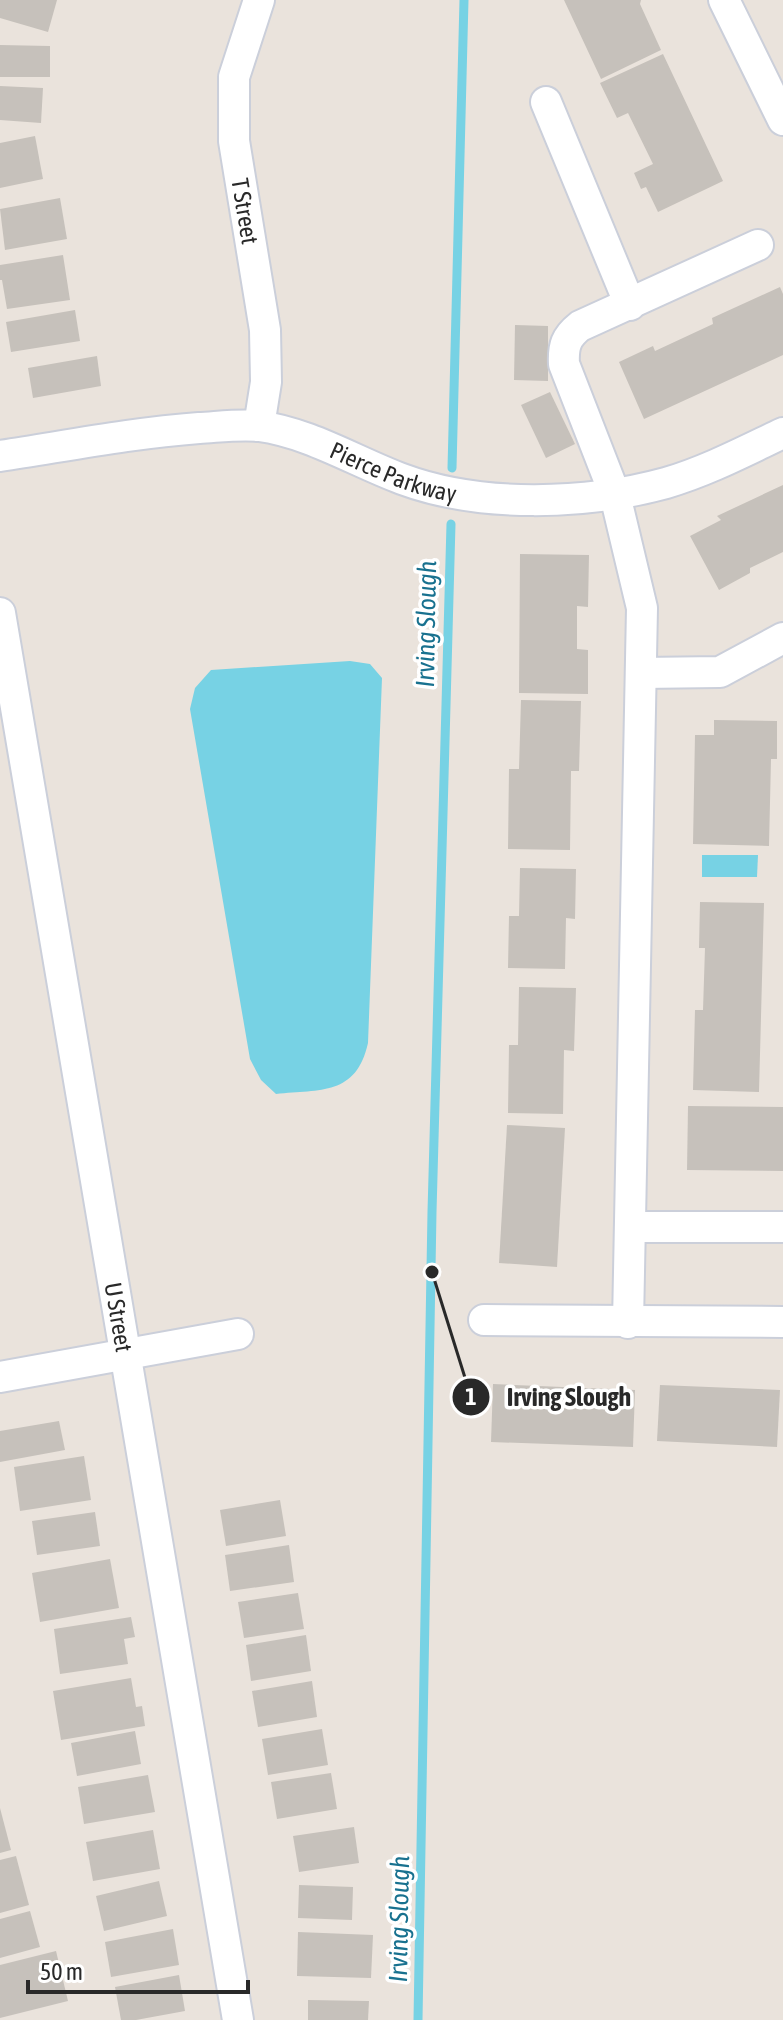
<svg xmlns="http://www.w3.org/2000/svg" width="783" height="2020" viewBox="0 0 783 2020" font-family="'Asap Condensed',sans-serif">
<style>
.water{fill:#77d2e4}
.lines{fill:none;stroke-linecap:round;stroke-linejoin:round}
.stream{stroke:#77d2e4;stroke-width:9}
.building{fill:#c6c1bb}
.minor-casing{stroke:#cbcfda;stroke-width:34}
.minor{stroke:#fff;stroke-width:30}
.labels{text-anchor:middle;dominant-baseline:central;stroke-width:7;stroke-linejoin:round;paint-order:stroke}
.street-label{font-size:24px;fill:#292929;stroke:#fff}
.water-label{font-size:26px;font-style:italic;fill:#18718f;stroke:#fff}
.leader{fill:none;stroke:#292929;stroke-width:3}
.callout-dot{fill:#292929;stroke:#fff;stroke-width:3}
.mark-label{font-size:24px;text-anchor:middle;font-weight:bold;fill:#fff}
.callout-label{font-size:26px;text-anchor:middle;font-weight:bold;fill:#292929;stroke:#fff;stroke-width:7;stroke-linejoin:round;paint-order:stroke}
</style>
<rect width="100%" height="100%" fill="#eae3dc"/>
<g class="water">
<path d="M350 661 370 664 382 678 368 1043C356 1096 321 1089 276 1094L261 1080 250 1059 190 709 195 688 211 670Z"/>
<path d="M702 855H758L757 877H702Z"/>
</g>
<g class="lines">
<g class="stream">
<path d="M452 468 464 0"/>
<path d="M418 2020 432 1212 451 524"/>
</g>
</g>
<g class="building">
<path d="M0 0H57L48 32 0 18Z"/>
<path d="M564 0H641L640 4 661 50 601 79Z"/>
<path d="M0 45 50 46V77H0Z"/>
<path d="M663 54 723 181 658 212 646 187 641 189 634 173 653 164 628 113 617 118 600 83Z"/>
<path d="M0 86 43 88 41 123 0 120Z"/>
<path d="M35 136 43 179 0 188V143Z"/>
<path d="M60 198 67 239 5 250 0 209Z"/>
<path d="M63 255 70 300 7 309 2 280H0V265Z"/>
<path d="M780 287 783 294V355L644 419 619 362 653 346 655 351 713 324 712 318Z"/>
<path d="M75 310 80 341 11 352 6 322Z"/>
<path d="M515 325 548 326V381L514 380Z"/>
<path d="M97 356 101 386 33 398 28 368Z"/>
<path d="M550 392 575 444 546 458 521 405Z"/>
<path d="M783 485V552L750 568V573L719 590 690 536 721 520 717 516Z"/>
<path d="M520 554 589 555 588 607 577 606V649L588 650V694L519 693Z"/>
<path d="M521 700 581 701 579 771H571L570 850 508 849 509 769H519Z"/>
<path d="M714 720 777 721V759H771L769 846 693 844 695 735H714Z"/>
<path d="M520 868 576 869 575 919 566 918 565 969 508 968 509 916H519Z"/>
<path d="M700 902 764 903 759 1092 693 1090 695 1010H703L705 948H699Z"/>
<path d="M519 987 576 988 574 1051 564 1050 563 1114 508 1113 509 1045H518Z"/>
<path d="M688 1106 783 1107V1171L687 1170Z"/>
<path d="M507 1125 565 1128 557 1267 499 1263Z"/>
<path d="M493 1384 635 1390 633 1447 491 1442Z"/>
<path d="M660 1385 780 1390 777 1447 657 1441Z"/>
<path d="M59 1421 65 1450 0 1462V1431Z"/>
<path d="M84 1456 91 1500 20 1511 14 1467Z"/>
<path d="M280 1500 286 1536 226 1546 220 1510Z"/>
<path d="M95 1512 100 1546 37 1555 32 1521Z"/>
<path d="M289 1545 294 1582 230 1591 225 1555Z"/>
<path d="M110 1559 119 1608 40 1622 32 1573Z"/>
<path d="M298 1593 304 1629 244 1638 238 1602Z"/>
<path d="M131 1617 135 1637 124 1639 128 1664 60 1674 54 1629Z"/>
<path d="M306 1635 311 1671 251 1681 246 1645Z"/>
<path d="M131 1678 136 1707 142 1706 145 1726 61 1740 53 1691Z"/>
<path d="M312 1681 317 1717 258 1727 252 1691Z"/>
<path d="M322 1729 328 1765 268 1775 262 1739Z"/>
<path d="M135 1731 141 1764 77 1776 71 1743Z"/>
<path d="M331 1773 337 1809 277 1819 271 1782Z"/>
<path d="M148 1775 155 1812 84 1824 78 1787Z"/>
<path d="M0 1808 11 1850 0 1853Z"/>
<path d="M354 1827 359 1863 299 1872 293 1836Z"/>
<path d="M153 1830 160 1869 93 1881 86 1842Z"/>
<path d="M16 1856 29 1905 0 1913V1860Z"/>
<path d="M159 1881 167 1916 104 1931 96 1896Z"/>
<path d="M299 1885 353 1887 352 1920 298 1918Z"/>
<path d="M30 1911 40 1947 0 1958V1919Z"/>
<path d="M173 1929 179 1965 111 1977 105 1942Z"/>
<path d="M298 1932 373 1935 371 1978 297 1976Z"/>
<path d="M56 1951 68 2001 0 2018V1965Z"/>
<path d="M179 1975 185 2011 136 2020H121L115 1987Z"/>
<path d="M308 2000 369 2001 368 2020H308Z"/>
</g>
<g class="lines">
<defs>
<g id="minor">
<path id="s1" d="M259 0 234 77V141L265 330 266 382 259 426"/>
<path d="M724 0 783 120"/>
<path d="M546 102 630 305"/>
<path id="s2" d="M0 456C66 446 132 433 199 428 218 427 240 424 259 426 310 433 354 461 402 479 480 508 586 505 666 483 707 471 745 451 783 433"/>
<path id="s3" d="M0 613 238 2020"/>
<path d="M641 673 720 672 783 638"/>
<path d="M630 1227H783"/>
<path d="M484 1320 783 1322"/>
<path d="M628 1323 642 608 615 495 564 364C563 346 566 337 580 326L758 245"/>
<path d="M0 1377 238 1334"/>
</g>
</defs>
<use href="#minor" class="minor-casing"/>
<use href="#minor" class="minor"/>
</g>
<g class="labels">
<g class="street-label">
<text stroke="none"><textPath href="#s1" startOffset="216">T Street</textPath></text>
<text stroke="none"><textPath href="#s2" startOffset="404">Pierce Parkway</textPath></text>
<text stroke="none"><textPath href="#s3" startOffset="714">U Street</textPath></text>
</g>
<g class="water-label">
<text transform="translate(426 624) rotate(-89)">Irving Slough</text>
<text transform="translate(399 1919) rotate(-89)">Irving Slough</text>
</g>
</g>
<path class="leader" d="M432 1272L471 1397"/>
<g class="callout-dot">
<circle cx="432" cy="1272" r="8"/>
<circle cx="471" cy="1397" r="20"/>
</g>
<g class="mark-label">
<text x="471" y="1405">1</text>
</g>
<g class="callout-label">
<text x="569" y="1406">Irving Slough</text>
</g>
<path d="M28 1980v12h220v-12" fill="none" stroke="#292929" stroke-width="4"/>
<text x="40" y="1980" font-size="24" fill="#292929" stroke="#ffffff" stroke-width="6" paint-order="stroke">50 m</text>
</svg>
